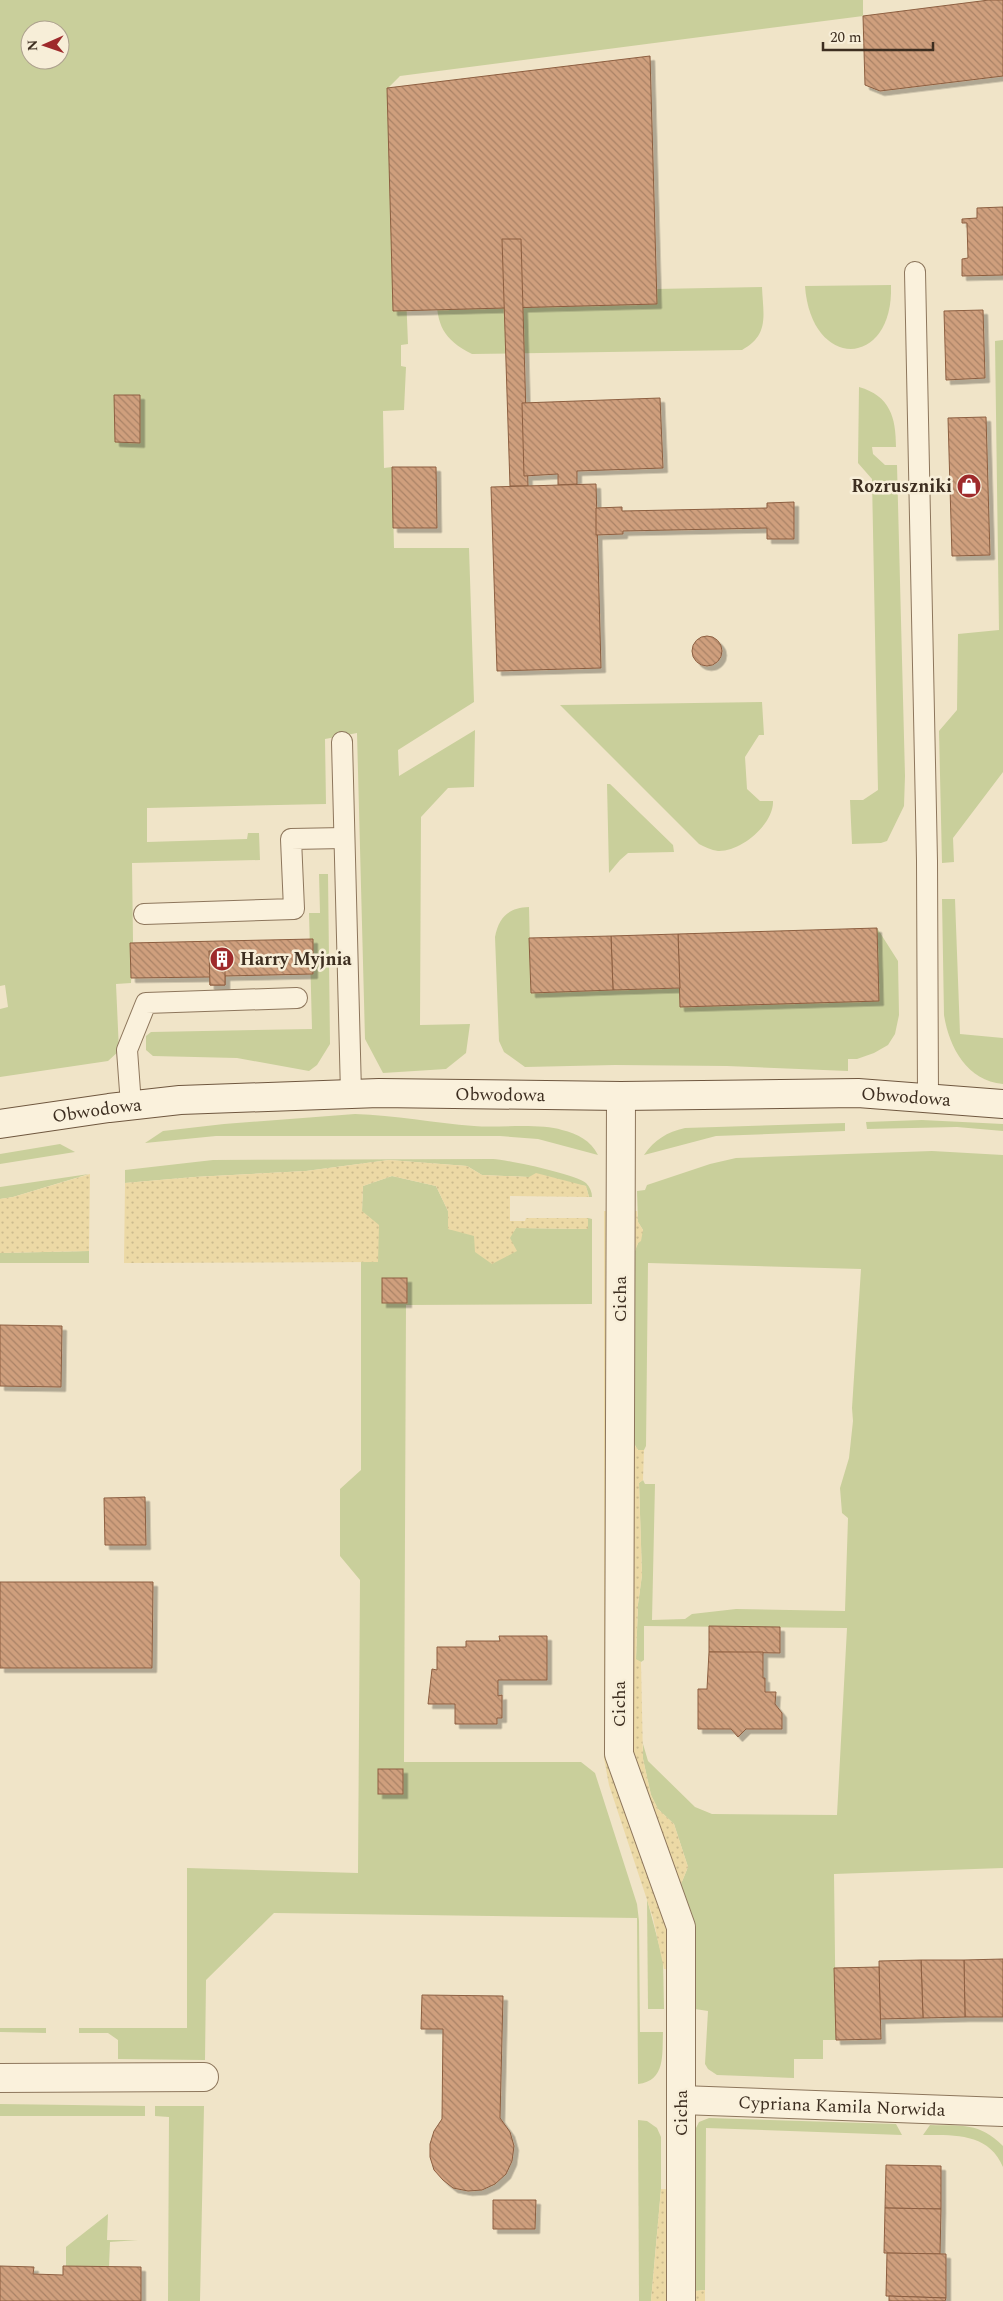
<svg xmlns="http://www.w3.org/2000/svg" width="1003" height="2301" viewBox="0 0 1003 2301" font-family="Spectral,serif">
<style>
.green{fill:#c9cf9b;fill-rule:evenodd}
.sand{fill:url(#sand-dots)}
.building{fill:url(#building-back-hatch);stroke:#8d5f41;filter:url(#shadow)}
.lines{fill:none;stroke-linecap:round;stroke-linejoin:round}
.lane-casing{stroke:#8d765c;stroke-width:22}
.street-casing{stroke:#8d765c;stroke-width:30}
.secondary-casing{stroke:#6f573f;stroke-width:30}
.lane{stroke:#faf1dc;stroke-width:20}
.street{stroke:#faf1dc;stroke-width:28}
.secondary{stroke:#faf1dc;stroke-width:28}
.labels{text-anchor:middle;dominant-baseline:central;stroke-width:5;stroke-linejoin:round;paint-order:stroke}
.poi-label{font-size:18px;font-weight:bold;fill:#3d2e20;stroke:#f7eed8;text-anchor:end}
.street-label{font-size:18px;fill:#3d2e20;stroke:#f7eed8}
</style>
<defs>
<pattern id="sand-dots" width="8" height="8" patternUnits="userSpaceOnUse" patternTransform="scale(1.25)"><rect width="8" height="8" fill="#ecd9a5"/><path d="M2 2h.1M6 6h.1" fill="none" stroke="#cbbb8e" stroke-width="1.8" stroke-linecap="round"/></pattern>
<pattern id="building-back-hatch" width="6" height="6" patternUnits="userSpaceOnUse" patternTransform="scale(1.25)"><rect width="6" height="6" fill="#cf9f7d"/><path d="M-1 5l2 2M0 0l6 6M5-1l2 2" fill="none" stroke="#a98266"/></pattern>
<filter id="shadow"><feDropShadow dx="4.5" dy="4.5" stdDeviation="0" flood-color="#0004"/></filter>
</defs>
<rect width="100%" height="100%" fill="#f0e4c8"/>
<g class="green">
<path d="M0 0H863V16L400 76 389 87 395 274 406 294 408 344 401 345V366L406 367 404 410 383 411 384 468 392 467 394 548H469L474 702 398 750 399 776 475 730 474 787 448 788 421 817 420 1025 470 1024 466 1053 446 1069 383 1073 365 1039 357 733 325 739 326 804 147 808V842L247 839 248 833H259L260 860 132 863 133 940 131 983 116 984 119 1051 108 1061 0 1077V1009L8 1007 5 985 0 986ZM30 30H60V60H30Z"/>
<path d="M891 285C894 369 811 371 805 286Z"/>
<path d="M762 287C763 314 770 335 742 350L472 354C443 339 437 326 436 293Z"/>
<path d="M1003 340V772L953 838 954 862 942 863 939 731 957 710 958 634 999 630 995 341Z"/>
<path d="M859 387C890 396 896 417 896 447H872L873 454 885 465H897L905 776 904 806 887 841 881 843 852 844 850 800H863L878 790 872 479 858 463Z"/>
<path d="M762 702 764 735H759L745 757 747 789 760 801H773C774 824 741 852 718 851 711 850 705 847 699 844L560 705Z"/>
<path d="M607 784H610L673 845 674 852 628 853 620 860 609 873Z"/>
<path d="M319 874H328L330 1044 317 1065 309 1071 237 1058 153 1056 146 1050V1036L151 1032 312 1029 309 913H320Z"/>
<path d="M942 899H955L960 1034 1003 1038V1084C967 1081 949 1047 944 1015Z"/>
<path d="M529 907 531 993 680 988 877 928 898 961 899 1015 895 1034 888 1045 874 1053 857 1059H848V1071L727 1066 615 1065 525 1067 504 1052 499 1041 495 937C499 917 508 908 529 907Z"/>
<path d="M355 1114C395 1115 434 1123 474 1126 498 1128 540 1123 562 1130 578 1134 590 1140 598 1155L538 1139 500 1136H216L145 1143 163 1131 224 1124Z"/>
<path d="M922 1120 1003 1124V1131L957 1127 867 1129 866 1122Z"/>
<path d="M845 1123V1131L716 1136 644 1155C654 1140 667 1132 685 1128Z"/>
<path d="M60 1144 75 1152 0 1164V1154Z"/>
<path d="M932 1151 1003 1155V1868L834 1874 836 2040H823V2059H794V2078L717 2075 708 2069 705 2064 708 2011 695 2009 696 1970H689L686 1917 681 1884 688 1867 674 1824 658 1809 651 1795 643 1759V1744L648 1761 695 1807 712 1814 837 1815 847 1628 644 1626V1660L641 1662 636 1660 638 1604 642 1575 639 1483 643 1480 645 1484H655L652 1620 685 1619 692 1614 736 1609 845 1611 848 1518 842 1513 840 1488 849 1458 853 1421 852 1408 861 1269 648 1263 646 1446 644 1450H638L633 1442 629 1368 635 1251 643 1230 638 1222 637 1191 645 1190 647 1185 710 1164 736 1158Z"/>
<path d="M493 1159C509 1160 574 1174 586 1183 590 1187 592 1192 592 1197H589L586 1186 529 1177 482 1175 467 1166 389 1160 306 1171 194 1177 125 1183V1170L213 1160Z"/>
<path d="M89 1174 13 1197 0 1199V1187Z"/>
<path d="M392 1176 436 1186 448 1211V1229L509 1238 516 1228 588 1229V1218L592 1219V1304L406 1305 404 1762H581L595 1773 637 1904 639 1921 640 2032H663C662 2054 666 2081 638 2084L637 1918 274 1913 206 1980 205 2060 118 2059V2040L108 2033H79V2028H187V1868L358 1873 360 1580 340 1556V1489L361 1470V1262H378L362 1211 363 1186Z"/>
<path d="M89 1251V1263H0V1253Z"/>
<path d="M647 1899 663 1960 664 2009H648Z"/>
<path d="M0 2028H46V2033L0 2032Z"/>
<path d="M0 2104 145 2106V2116H0Z"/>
<path d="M155 2106H204L200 2301H168L169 2117 155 2116Z"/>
<path d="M709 2118 896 2124 902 2135 706 2128 705 2290 695 2291 694 2132 699 2122Z"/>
<path d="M638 2120 647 2121 657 2128 661 2137V2189L651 2301H639Z"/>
<path d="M930 2125C962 2126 979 2122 1003 2146V2167C989 2133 954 2135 923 2135Z"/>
<path d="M108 2214 107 2240H138L110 2242 109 2267H66V2247Z"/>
</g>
<g class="sand">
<path d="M389 1160 467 1166 482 1175 529 1177 536 1173 586 1186 589 1197 510 1196V1221H525L526 1218H588V1229L516 1228 510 1238 517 1251 492 1264 475 1252 474 1236 448 1229V1211L436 1186 392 1176 363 1186 362 1211 379 1225 378 1262 124 1263 125 1183 194 1177 306 1171Z"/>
<path d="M90 1174 89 1251 0 1253V1199L13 1197Z"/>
<path d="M604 1211H637L638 1222 643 1230 641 1241 638 1243 635 1251 629 1368 633 1442 638 1450H644L643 1480 639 1483 642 1575 638 1604 636 1659 641 1662 643 1759 651 1795 658 1809 674 1824 688 1867 681 1884 686 1917 689 1970 664 1969 653 1918 609 1785 604 1758Z"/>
<path d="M661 2189 695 2190V2291L705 2290V2301H651Z"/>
</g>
<g class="building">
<path d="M989 0H1003V76L880 91 865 85 863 16Z"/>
<path d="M650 56 657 304 393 311 387 88Z"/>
<path d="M1003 207V275L962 276V259L968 258 967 223H962V219L977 218V208Z"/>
<path d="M502 239H521L528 486H510Z"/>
<path d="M983 310 985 378 946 380 944 311Z"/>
<path d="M114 395H140V443L115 442Z"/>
<path d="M660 398 663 468 577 471V484L558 485V474L524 476 522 403Z"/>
<path d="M986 417 990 555 952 556 948 418Z"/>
<path d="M392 467H436L437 528H393Z"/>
<path d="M596 484 601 668 497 671 491 487Z"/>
<path d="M794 502V539H767V528L623 531V534L596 535V508L622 507V511L767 508V503Z"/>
<circle cx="707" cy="651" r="15"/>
<path d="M877 928 879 1001 680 1007 678 934Z"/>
<path d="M678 934 680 988 613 990 611 936Z"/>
<path d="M611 936 613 990 531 993 529 938Z"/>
<path d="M313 939V974L225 976V985H210V977L131 978 130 943Z"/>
<path d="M209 951H225V985H210Z"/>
<rect x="382" y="1278" width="25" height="25"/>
<path d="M0 1325 62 1326 61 1387 0 1386Z"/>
<path d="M145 1497 146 1545H105L104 1498Z"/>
<path d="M0 1582H153L152 1668H0Z"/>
<path d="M709 1626 780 1627V1653L709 1652Z"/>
<path d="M499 1636H547V1680H498V1696L502 1695V1718H497V1724H455V1704H428L432 1669 437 1670V1647H466V1641H500Z"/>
<path d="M709 1652H763V1678H765V1692H776L775 1704 782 1713V1729H746L738 1737 731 1729H698V1689H707Z"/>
<rect x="378" y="1769" width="25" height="25"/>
<path d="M1003 1959V2017H965L964 1960Z"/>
<path d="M921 1960H964L965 2017 923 2018Z"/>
<path d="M921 1960 923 2018 880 2019 879 1961Z"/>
<path d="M879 1967 881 2039 836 2040 834 1968Z"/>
<path d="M422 1995 503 1996 500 2118 510 2132 514 2146 512 2161 506 2174 495 2184 482 2190 468 2191 453 2188 443 2180 434 2170 430 2157V2144L434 2131 442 2119 443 2029H421Z"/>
<path d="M886 2165 941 2166V2209L885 2208Z"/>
<path d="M493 2200H536L535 2229H493Z"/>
<path d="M885 2208 941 2209 940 2254 884 2253Z"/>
<path d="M887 2253 946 2254V2298L886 2296Z"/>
<path d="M0 2266 34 2267 33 2274 63 2275V2266L141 2267V2301H0Z"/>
<path d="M889 2296 946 2298 945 2301H889Z"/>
</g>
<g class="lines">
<defs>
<g id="lane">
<path d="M915 272 927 861 928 1098"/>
<path d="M342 742 351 1093"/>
<path d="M144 914 294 909 291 839 344 838"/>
<path d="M131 1105 127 1050 146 1003 297 998"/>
</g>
<g id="street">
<path d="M621 1096 619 1754 681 1927V2301"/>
<path d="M0 2078 204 2077"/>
<path id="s1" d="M681 2100 1003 2112"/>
</g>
<g id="secondary">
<path id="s2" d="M0 1124 109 1108 180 1100 379 1093 621 1096 858 1093 1003 1104"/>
</g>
</defs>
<use href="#lane" class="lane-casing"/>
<use href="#street" class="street-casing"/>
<use href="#secondary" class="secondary-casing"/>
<use href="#lane" class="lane"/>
<use href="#street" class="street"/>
<use href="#secondary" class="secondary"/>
</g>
<defs>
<symbol id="shop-disc" viewBox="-11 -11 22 22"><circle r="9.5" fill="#9e2a2b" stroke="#f7eed8"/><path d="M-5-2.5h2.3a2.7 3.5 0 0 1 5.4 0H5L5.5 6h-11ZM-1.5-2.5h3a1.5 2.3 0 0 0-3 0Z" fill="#fff"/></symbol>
<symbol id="building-disc" viewBox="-11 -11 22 22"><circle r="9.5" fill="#9e2a2b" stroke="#f7eed8"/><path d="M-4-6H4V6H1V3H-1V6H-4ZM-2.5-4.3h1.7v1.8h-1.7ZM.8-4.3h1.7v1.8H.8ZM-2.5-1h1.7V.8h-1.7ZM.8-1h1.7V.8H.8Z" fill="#fff"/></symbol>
</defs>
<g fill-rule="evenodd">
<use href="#shop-disc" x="955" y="472" width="28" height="28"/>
<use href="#building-disc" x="208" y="945" width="28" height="28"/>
</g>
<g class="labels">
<g class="poi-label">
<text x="952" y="486">Rozruszniki</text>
<text x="240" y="959" text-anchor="start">Harry Myjnia</text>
</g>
<g class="street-label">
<text stroke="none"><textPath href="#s2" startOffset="502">Obwodowa</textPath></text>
<text stroke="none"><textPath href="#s2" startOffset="908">Obwodowa</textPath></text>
<text stroke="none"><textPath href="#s2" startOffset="98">Obwodowa</textPath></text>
<text transform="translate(620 1299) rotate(-90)">Cicha</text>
<text transform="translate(619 1704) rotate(-90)">Cicha</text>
<text stroke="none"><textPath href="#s1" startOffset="161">Cypriana Kamila Norwida</textPath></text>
<text transform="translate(681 2113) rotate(-90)">Cicha</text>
</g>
</g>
<g transform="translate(45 45) rotate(268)"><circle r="24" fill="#f7eed8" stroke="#ada18e"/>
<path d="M0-4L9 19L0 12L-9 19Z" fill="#9e2a2b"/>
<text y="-8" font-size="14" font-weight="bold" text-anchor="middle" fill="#3d2e20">N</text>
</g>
<path d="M823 42v8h110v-8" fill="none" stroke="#3d2e20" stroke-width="2.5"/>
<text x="830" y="42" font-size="15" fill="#3d2e20" stroke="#f7eed8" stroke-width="4" paint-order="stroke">20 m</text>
</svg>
